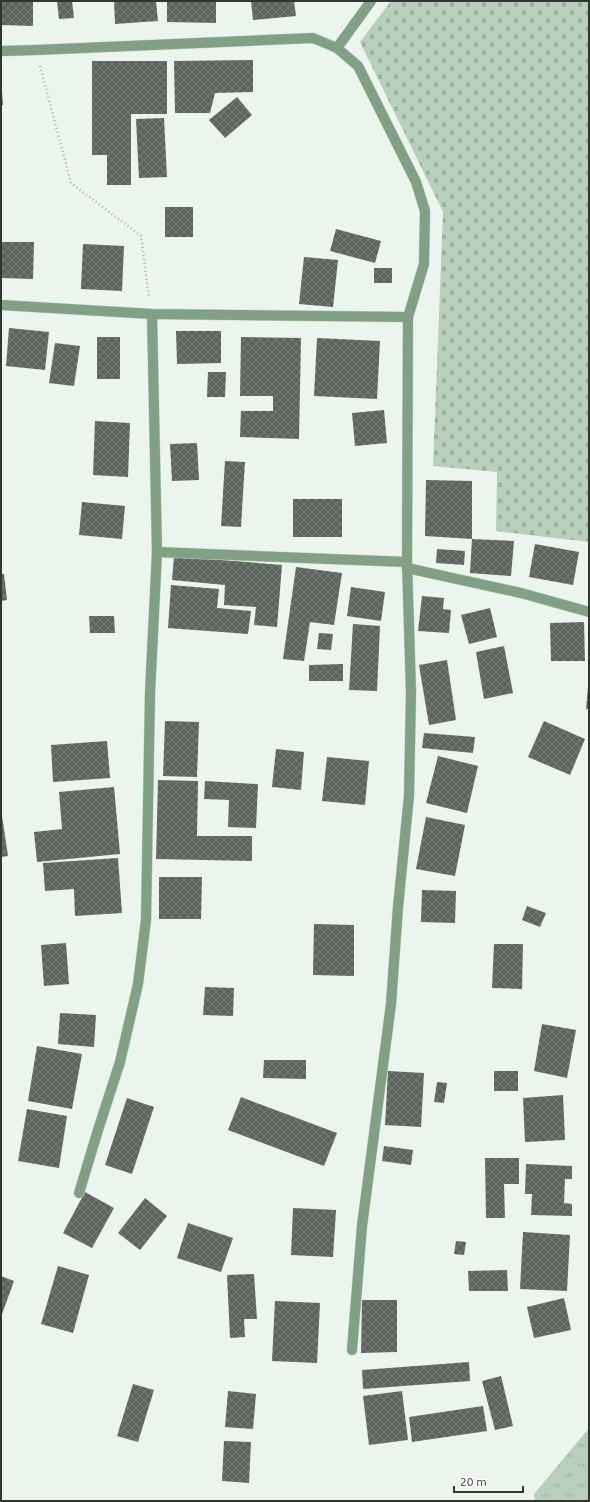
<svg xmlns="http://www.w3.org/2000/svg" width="590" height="1502" viewBox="0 0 590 1502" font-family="Ubuntu,sans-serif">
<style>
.grass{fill:url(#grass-tufts)}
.cemetery{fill:url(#cemetery-stones)}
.building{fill:url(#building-cross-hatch)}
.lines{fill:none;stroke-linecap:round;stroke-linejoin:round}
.minor-casing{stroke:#cbd2cb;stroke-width:11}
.path{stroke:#a8afa8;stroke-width:2.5;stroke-dasharray:1 3;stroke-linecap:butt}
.minor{stroke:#81a185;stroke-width:10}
</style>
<defs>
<pattern id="grass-tufts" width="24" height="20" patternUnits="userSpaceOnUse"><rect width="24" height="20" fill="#b8cfbb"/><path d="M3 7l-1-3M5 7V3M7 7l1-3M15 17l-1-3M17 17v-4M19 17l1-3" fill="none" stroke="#9fb2a1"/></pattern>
<pattern id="cemetery-stones" width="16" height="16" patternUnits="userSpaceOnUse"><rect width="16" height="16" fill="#b8cfbb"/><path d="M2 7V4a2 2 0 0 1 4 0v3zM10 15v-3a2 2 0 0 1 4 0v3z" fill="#9fb2a1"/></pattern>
<pattern id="building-cross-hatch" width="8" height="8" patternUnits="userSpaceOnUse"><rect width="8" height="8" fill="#5d655e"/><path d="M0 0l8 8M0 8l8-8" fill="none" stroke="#767c77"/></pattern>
</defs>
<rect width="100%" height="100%" fill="#ecf5ed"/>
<path class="grass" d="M589 1428V1501H535L534 1494Z"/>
<path class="cemetery" d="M391 1H589V542L496 531 497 472 433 466 443 212 360 42Z"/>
<g class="building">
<path d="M1 1H33V26L1 25Z"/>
<path d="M57 1H72L74 18 59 19Z"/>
<path d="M114 1H156L158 21 115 24Z"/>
<path d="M167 1H216V23L167 22Z"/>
<path d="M251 1H294L296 16 253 20Z"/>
<path d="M253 60V92L215 93 210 113H175L174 61Z"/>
<path d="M92 61H167V114H131V185H107V155H92Z"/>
<path d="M1 91H2L3 105H1Z"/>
<path d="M237 97 252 115 225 138 209 120Z"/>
<path d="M164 118 167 177 139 178 136 119Z"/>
<rect x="165" y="207" width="28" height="30"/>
<path d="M336 229 381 241 375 263 330 251Z"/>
<path d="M1 242H34L33 279 1 278Z"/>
<path d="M83 244 124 246 122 291 81 289Z"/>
<path d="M304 257 338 260 333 307 299 304Z"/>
<rect x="374" y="268" width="18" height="15"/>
<path d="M9 328 49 332 45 370 6 366Z"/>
<path d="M176 331H221V363L177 364Z"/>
<rect x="97" y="337" width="23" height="42"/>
<path d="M241 337 301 338 299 439 240 437 241 411H273V396H240Z"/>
<path d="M317 338 380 341 377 399 314 396Z"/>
<path d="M55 343 80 346 74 386 49 383Z"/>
<path d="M208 372H226L225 397H207Z"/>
<path d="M384 410 387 443 355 446 352 413Z"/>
<path d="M95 421 130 423 128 477 93 475Z"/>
<path d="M197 443 199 480 172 481 170 444Z"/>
<path d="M225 461 245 462 241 527 221 526Z"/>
<path d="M426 480 472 481V539L514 541 511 576 470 573 472 539 425 536Z"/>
<rect x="293" y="499" width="49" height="38"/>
<path d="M82 502 125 506 122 539 79 535Z"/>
<path d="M535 544 579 552 573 585 529 577Z"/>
<path d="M437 549 465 551 464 565 436 563Z"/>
<path d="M174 556 282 565 277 627 254 625 256 607 224 605 225 585 172 580Z"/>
<path d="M296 567 342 573 334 625 310 622 304 661 283 659Z"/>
<path d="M1 574H4L7 600 1 601Z"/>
<path d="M171 585 219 589 217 608 251 611 248 634 168 628Z"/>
<path d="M351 587 385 592 381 621 347 616Z"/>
<path d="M422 596 444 598 443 609 451 610 449 633 418 631Z"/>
<path d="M490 608 497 637 469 644 461 615Z"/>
<path d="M89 616H114L115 633H90Z"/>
<path d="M584 622 585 661H551L550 623Z"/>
<path d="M353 624 380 626 377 691 349 690Z"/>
<path d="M319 633 333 634 331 650 317 649Z"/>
<path d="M504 646 513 693 484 699 476 652Z"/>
<path d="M447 660 456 720 429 725 419 665Z"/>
<path d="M343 664V681H309V665Z"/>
<path d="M588 687H589V709H586Z"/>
<path d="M165 721 199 722 197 777 163 776Z"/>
<path d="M544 721 585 739 570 775 528 757Z"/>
<path d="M424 733 475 737 473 753 422 748Z"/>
<path d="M107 741 110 778 53 782 51 745Z"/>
<path d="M276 749 304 752 301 790 272 787Z"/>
<path d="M438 756 478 766 467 813 426 803Z"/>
<path d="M327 757 369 761 365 805 322 801Z"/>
<path d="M158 780 198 781 197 836H252V861L156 859Z"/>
<path d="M205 781 258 784 256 828 228 827 229 800 204 799Z"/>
<path d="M114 787 120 854 37 862 34 832 62 829 59 792Z"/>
<path d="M1 809 8 856 1 857Z"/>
<path d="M426 817 465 825 455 876 416 869Z"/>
<path d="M118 858 122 913 75 916 74 889 45 891 43 863Z"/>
<path d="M159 877H202L201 919H159Z"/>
<path d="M422 890 456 891 455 923 421 922Z"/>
<path d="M527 906 546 913 540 927 522 920Z"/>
<path d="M314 924 354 925V976L313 975Z"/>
<path d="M66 943 69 984 44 986 41 945Z"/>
<path d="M494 944H523L522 989 492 988Z"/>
<path d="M205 987 234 988 233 1016 203 1015Z"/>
<path d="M60 1013 96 1015 94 1047 58 1044Z"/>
<path d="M542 1024 576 1030 567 1078 534 1071Z"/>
<path d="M37 1046 82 1054 72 1109 28 1101Z"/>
<path d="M264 1060H306V1079L263 1078Z"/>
<path d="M388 1071 424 1073 421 1127 385 1125Z"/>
<rect x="494" y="1071" width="24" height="20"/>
<path d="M437 1082 447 1083 444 1103 434 1102Z"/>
<path d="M563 1095 565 1140 525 1142 523 1098Z"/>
<path d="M241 1097 337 1133 324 1166 228 1130Z"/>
<path d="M127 1098 154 1107 132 1174 105 1165Z"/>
<path d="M27 1109 67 1116 59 1168 18 1161Z"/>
<path d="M384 1146 413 1150 411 1165 382 1161Z"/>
<path d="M485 1158H519V1184H504L505 1218H486Z"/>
<path d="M526 1164 572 1166V1179H565L564 1203 572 1204V1216L531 1215 532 1194H525Z"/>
<path d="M85 1192 114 1208 92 1248 63 1233Z"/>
<path d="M145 1198 167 1216 140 1250 118 1233Z"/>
<path d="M293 1208 336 1210 333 1257 291 1255Z"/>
<path d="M188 1223 233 1238 221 1272 177 1258Z"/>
<path d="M523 1232 570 1235 567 1291 520 1289Z"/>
<path d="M456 1241 466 1242 464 1255 454 1254Z"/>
<path d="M58 1266 89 1275 73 1333 41 1324Z"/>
<path d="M507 1270 508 1291H469L468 1271Z"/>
<path d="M254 1274 257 1319H244L245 1337 230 1338 227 1275Z"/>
<path d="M1 1276 14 1281 1 1317Z"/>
<path d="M564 1298 571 1330 534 1338 527 1307Z"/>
<path d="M362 1300H397V1352L361 1353Z"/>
<path d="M275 1301 320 1303 317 1363 272 1361Z"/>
<path d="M469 1362 470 1381 363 1389 362 1370Z"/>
<path d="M501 1376 513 1426 495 1430 482 1381Z"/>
<path d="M133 1384 154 1390 138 1442 117 1436Z"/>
<path d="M228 1391 256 1394 253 1429 225 1427Z"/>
<path d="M402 1391 408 1440 369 1445 363 1396Z"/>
<path d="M483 1406 487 1431 412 1442 409 1417Z"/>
<path d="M224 1441 251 1442 249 1483 222 1481Z"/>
</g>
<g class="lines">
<defs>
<g id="minor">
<path d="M337 48 371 1"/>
<path d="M1 51 36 50 313 38 337 48 358 66 416 182 425 211 424 264 408 317 407 562 157 552"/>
<path d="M1 305 152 314 408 317"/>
<path d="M407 568 521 593 589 612"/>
<path d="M79 1193 98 1130 120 1062 138 984 146 920 150 693 157 552 152 314"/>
<path d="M352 1350 362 1226 391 1004 398 907 409 796 411 692 407 562"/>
</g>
</defs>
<use href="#minor" class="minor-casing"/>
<path class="path" d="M40 66 71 183 141 236 149 298"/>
<use href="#minor" class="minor"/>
</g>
<rect width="590" height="1502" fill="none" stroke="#323532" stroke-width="4"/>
<path d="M454 1486v6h69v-6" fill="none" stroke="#323532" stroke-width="2"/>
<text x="460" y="1486" font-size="12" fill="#323532" stroke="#ffffff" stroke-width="3" paint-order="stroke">20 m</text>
</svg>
